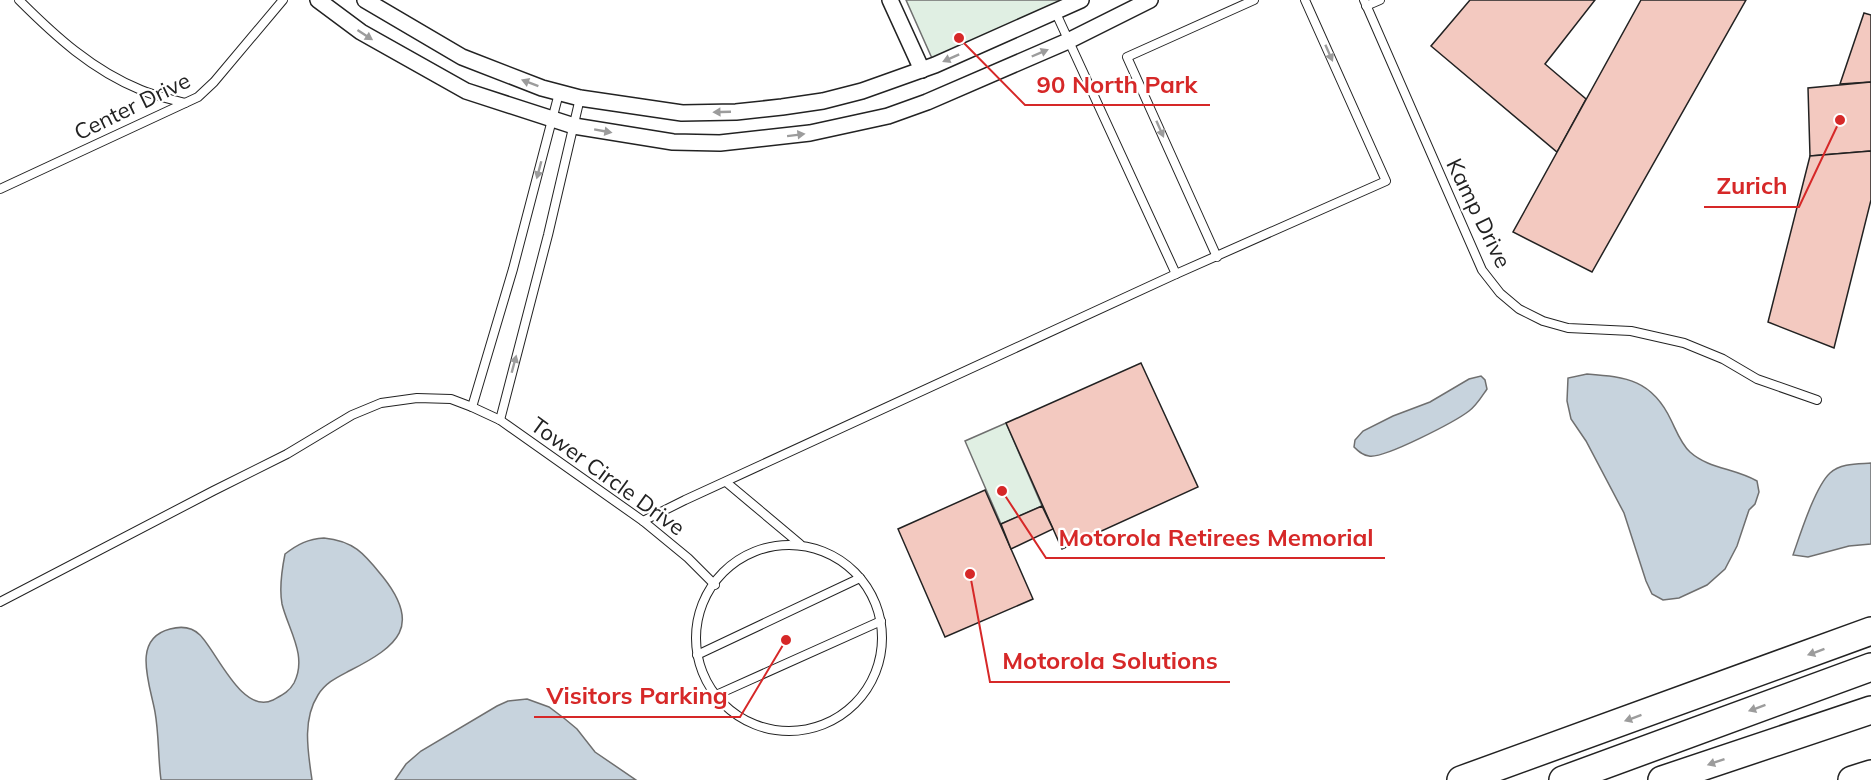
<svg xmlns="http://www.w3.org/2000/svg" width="1871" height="780" viewBox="0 0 1871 780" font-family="Mulish,sans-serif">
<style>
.green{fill:#e0efe3;stroke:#6f6f6f;stroke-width:1.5}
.water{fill:#c7d3dd;stroke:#6f6f6f;stroke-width:1.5}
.building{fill:#f3c9c0;stroke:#222;stroke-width:1.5}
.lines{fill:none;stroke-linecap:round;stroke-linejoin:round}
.service-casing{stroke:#222;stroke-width:10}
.minor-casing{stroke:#222;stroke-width:18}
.motorway-casing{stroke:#222;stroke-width:30}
.service{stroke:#fff;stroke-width:8}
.minor{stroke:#fff;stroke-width:15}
.motorway{stroke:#fff;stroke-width:27}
.oneway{fill:#9c9c9c}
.labels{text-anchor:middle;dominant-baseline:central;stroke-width:4.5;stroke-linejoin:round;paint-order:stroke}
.street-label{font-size:22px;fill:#222;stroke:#fff}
.leader{fill:none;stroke:#d62828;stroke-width:2}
.callout-dot{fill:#d62828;stroke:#fff;stroke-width:2}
.callout-label{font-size:24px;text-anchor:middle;font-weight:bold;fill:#d62828;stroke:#fff;stroke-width:4.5;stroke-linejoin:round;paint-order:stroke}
</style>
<rect width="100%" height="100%" fill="#fff"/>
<g class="green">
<path d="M906 0H1081L935 65Z"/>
<path d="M1006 423 1042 506 1001 524 965 441Z"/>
</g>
<g class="water">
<path d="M1587 374C1627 377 1652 380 1671 420 1676 430 1681 444 1690 452 1709 469 1734 468 1757 481L1759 492 1755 504 1749 510 1737 546 1725 569 1707 585 1679 598 1663 600 1652 594 1646 581 1624 513 1586 441 1571 419 1567 401 1568 378Z"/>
<path d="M1481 376 1485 380 1487 389C1482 396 1477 405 1469 411 1456 421 1384 459 1369 456 1362 455 1358 451 1354 447L1355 440 1363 431 1393 416 1430 402 1469 379Z"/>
<path d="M1871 463V544L1849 546 1808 557 1793 555C1800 535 1815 487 1830 473 1841 463 1858 464 1871 463Z"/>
<path d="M324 538C355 541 365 555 383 577 422 626 398 646 351 670 338 677 326 682 318 695 302 720 308 752 312 780H161C158 758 159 734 155 712 150 684 131 639 170 629 181 626 192 627 200 635 217 652 242 715 273 700 282 695 289 692 294 683 308 656 288 629 282 604 279 588 282 569 285 554 298 544 308 539 324 538Z"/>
<path d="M527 699 549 707 565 719 577 729 595 752 636 780H395L406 764 421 751 497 706 508 701Z"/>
</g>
<g class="building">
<path d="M1470 0H1595L1545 64 1586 99 1557 152 1431 46Z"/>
<path d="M1641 0H1746L1592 272 1513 232Z"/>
<path d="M1864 13 1871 15V82L1840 84Z"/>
<path d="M1871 82V151L1810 156 1808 88Z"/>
<path d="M1871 151V200L1834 348 1768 322 1810 156Z"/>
<path d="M1141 363 1198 487 1062 549 1006 423Z"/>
<path d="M985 490 1033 599 945 637 898 529Z"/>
<path d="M1042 506 1053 529 1011 549 1001 524Z"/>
</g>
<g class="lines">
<defs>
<g id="service">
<path d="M19 0C55 36 92 70 141 90 155 96 171 99 185 103"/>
<path d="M1364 0 1482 270 1500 293 1519 309 1543 321 1568 328 1631 331 1684 343 1723 359 1757 379 1817 400"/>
<path d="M1366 6 1380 0"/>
<path d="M1055 11 1176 274"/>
<path d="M0 189 198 97 214 82 283 0"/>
<path d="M1217 257 1127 57 1254 0"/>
<path d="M472 407 513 269 559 93"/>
<path d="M500 420 548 235 580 98"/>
<path d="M726 482 800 544"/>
<path d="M643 521 685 500 1176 274 1386 181 1305 0"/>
<circle cx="789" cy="638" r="93"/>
<path d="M0 602 213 491 287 454 352 415 381 403 417 398 451 399 472 407 500 420 643 521 688 558 715 585"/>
<path d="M697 655 860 578"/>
<path d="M714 696 881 621"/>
</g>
<g id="minor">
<path d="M318 0 361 32 466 91 574 126 673 142 720 143 810 133 888 116 927 102 1068 41 1150 0"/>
<path d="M365 0 462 57 542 88 580 98 682 113 736 112 782 107 823 101 862 91 935 65 1081 0"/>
<path d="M890 0 922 70"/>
</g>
<g id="motorway">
<path d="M1461 780 1871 631"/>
<path d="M1563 780 1871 667"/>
<path d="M1662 780 1871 710"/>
<path d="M1852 780 1871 774"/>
</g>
</defs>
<use href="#service" class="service-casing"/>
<use href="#minor" class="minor-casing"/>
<use href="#motorway" class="motorway-casing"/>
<use href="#service" class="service"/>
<use href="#minor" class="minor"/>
<use href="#motorway" class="motorway"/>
</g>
<defs><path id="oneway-solid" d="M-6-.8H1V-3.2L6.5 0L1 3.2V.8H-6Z" transform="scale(1.5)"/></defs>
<g class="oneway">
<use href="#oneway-solid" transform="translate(365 35) rotate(33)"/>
<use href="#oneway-solid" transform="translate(1040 53) rotate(-23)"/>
<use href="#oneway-solid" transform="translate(1329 53) rotate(66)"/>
<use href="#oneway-solid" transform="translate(951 58) rotate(156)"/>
<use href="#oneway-solid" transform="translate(530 83) rotate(-159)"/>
<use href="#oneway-solid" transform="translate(722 112) rotate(178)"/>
<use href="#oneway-solid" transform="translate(1160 129) rotate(66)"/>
<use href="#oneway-solid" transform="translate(603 131) rotate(10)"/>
<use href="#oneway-solid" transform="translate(796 135) rotate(-7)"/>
<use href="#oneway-solid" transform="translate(539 170) rotate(105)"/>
<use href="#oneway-solid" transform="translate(514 364) rotate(-75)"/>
<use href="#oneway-solid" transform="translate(1816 652) rotate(160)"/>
<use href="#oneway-solid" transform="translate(1757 708) rotate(160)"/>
<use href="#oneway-solid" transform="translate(1633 718) rotate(160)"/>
<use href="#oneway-solid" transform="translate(1716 762) rotate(161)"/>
</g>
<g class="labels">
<g class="street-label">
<text transform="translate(132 106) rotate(-26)">Center Drive</text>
<text transform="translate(1479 213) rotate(64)">Kamp Drive</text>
<text transform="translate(608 476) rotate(36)">Tower Circle Drive</text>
</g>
</g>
<path class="leader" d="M959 38L1025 105H1210M1840 120L1799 207H1704M1002 491L1046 558H1385M970 574L990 682H1230M786 640L740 717H534"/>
<g class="callout-dot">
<circle cx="959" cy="38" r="6"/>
<circle cx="1840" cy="120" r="6"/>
<circle cx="1002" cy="491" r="6"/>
<circle cx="970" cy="574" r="6"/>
<circle cx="786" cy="640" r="6"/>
</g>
<g class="callout-label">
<text x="1117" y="93">90 North Park</text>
<text x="1752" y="194">Zurich</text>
<text x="1216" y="546">Motorola Retirees Memorial</text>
<text x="1110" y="669">Motorola Solutions</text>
<text x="637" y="704">Visitors Parking</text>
</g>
</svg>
